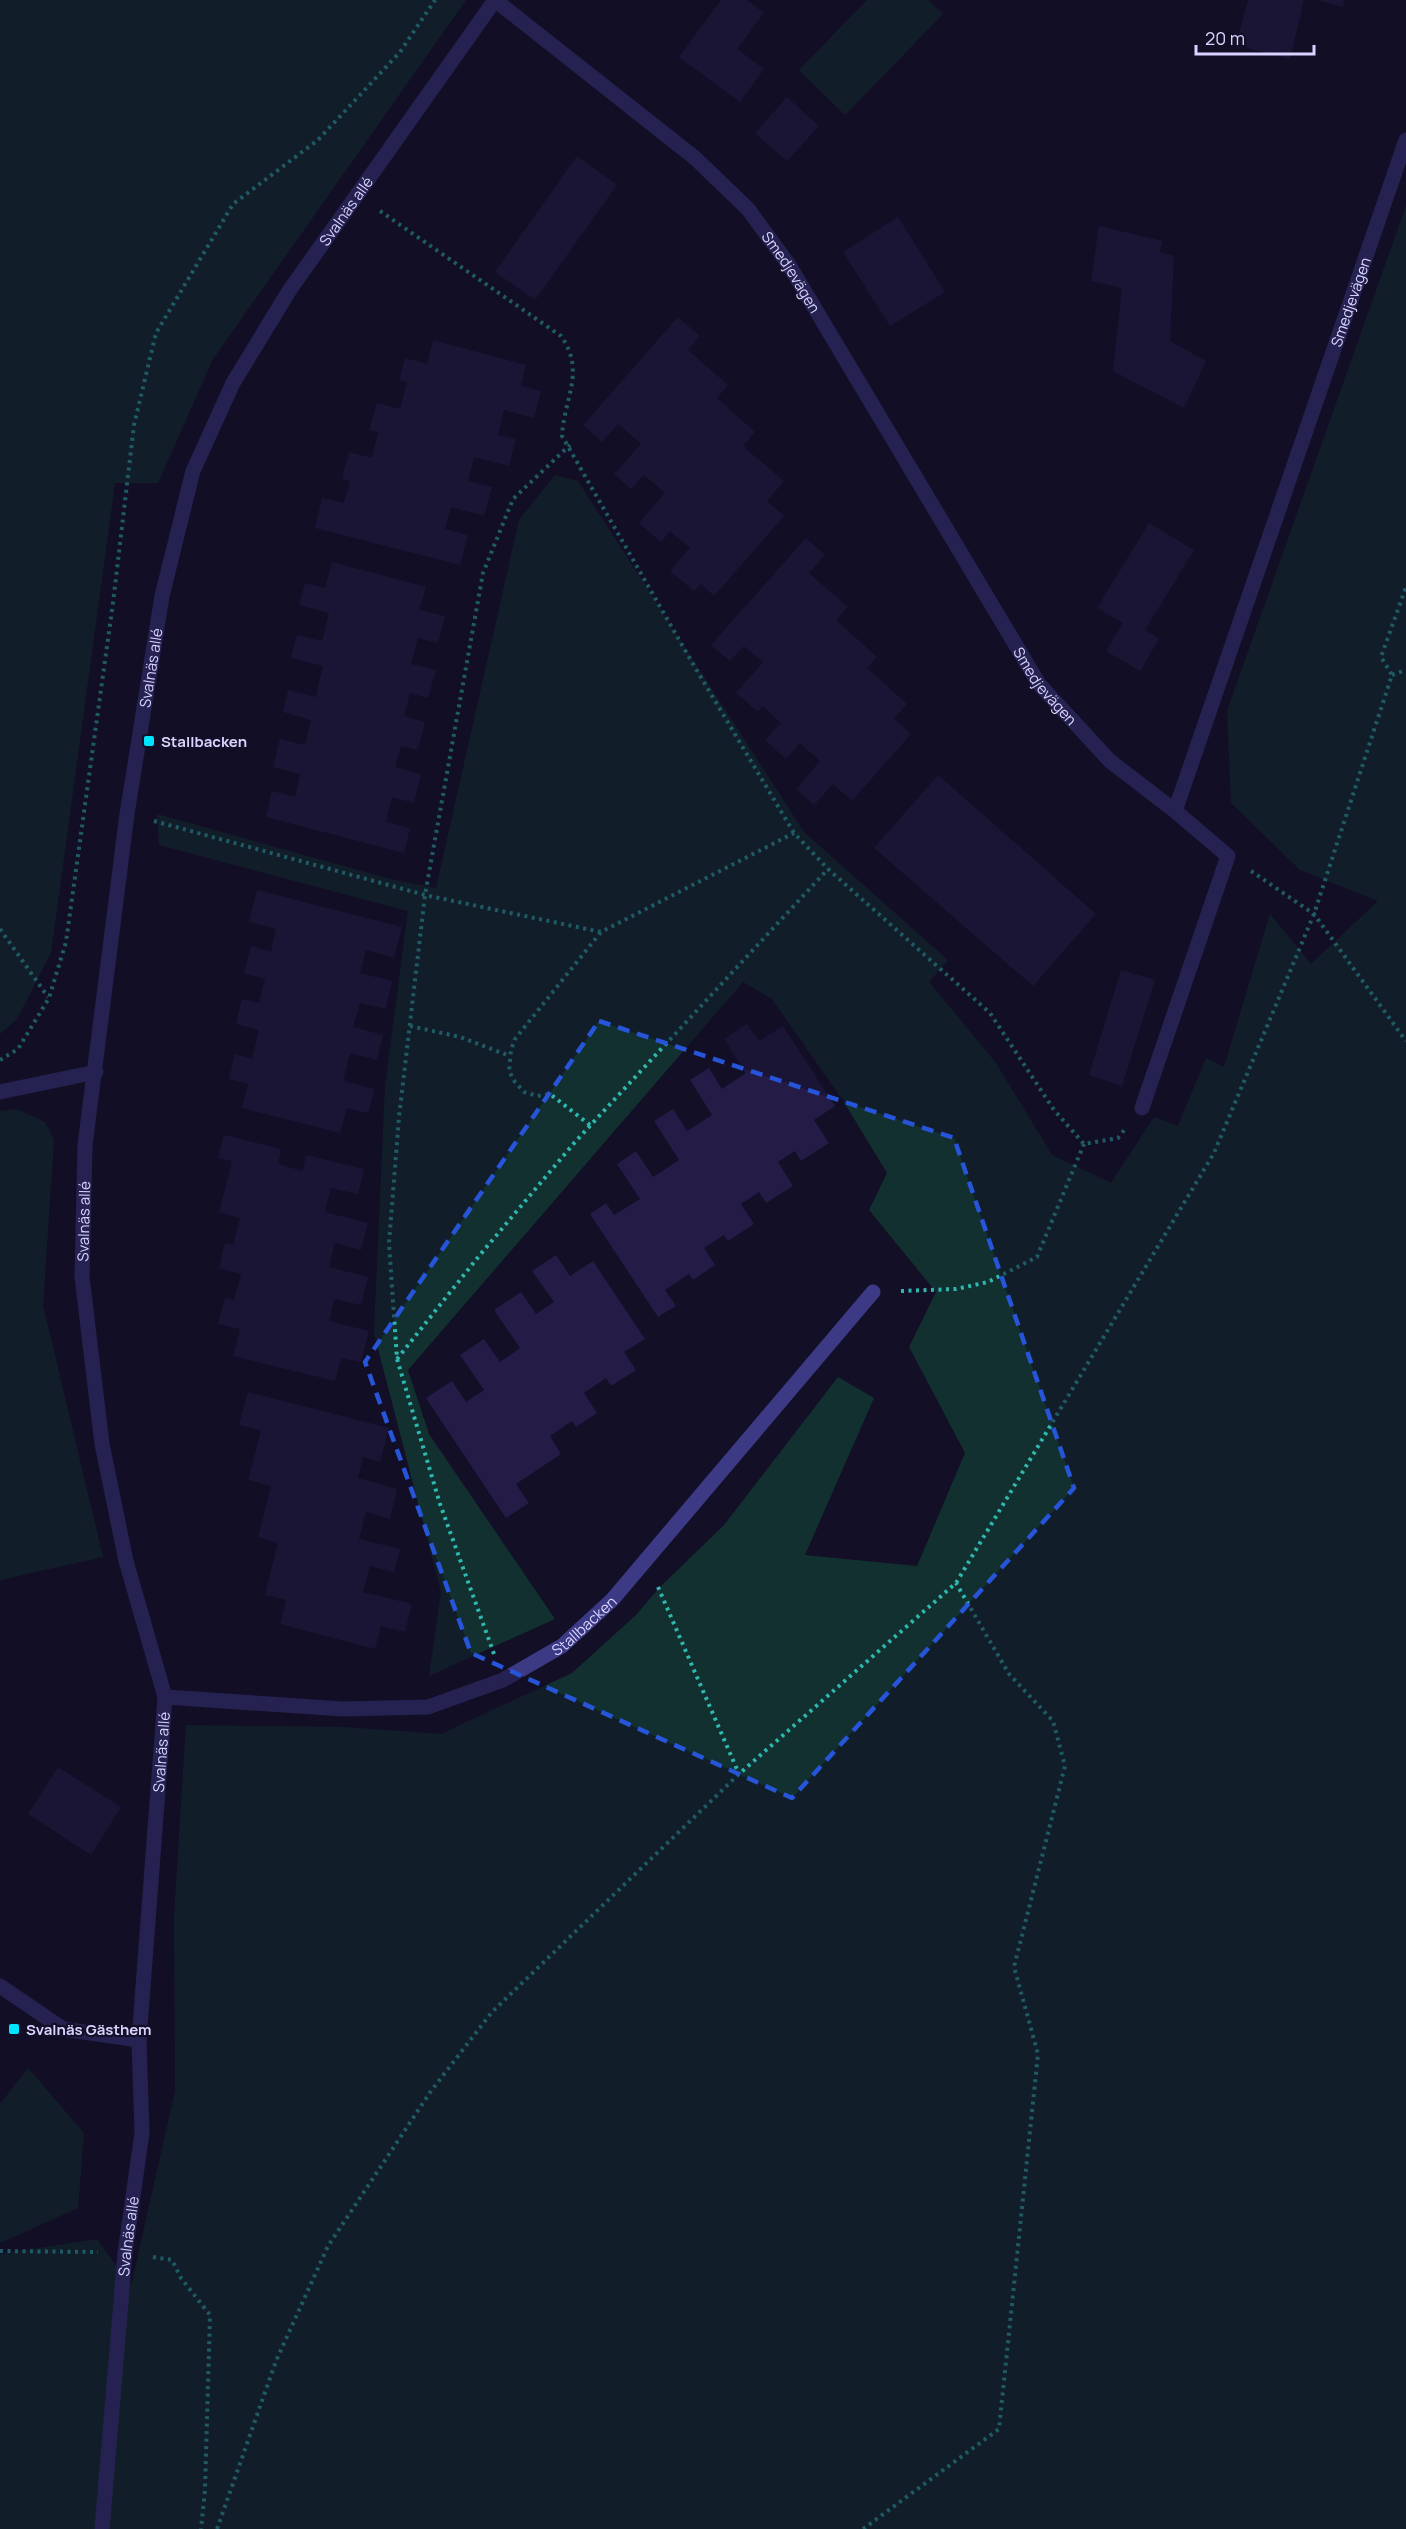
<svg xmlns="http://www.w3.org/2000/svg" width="1406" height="2529" viewBox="0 0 1406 2529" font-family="Manrope,sans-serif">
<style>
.green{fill:#12302f}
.building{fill:#241b47}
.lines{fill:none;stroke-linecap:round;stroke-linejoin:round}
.path{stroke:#2fb8b0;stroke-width:4;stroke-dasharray:3 4.5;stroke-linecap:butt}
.minor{stroke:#3d3a85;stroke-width:15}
.marked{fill:none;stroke:#2655da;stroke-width:4.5;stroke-dasharray:12 8;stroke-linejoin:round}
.poi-dot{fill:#00e5ff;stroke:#130f26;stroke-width:2}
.labels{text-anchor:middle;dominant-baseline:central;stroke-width:4.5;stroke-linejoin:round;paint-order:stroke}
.street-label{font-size:15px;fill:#d9d4ff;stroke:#130f26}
.poi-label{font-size:15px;font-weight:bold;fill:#d9d4ff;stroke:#130f26;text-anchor:start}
</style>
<rect width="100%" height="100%" fill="#130f26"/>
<g class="green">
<path d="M0 0H466L213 359 158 483H115L51 953 17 1019 0 1034Z"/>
<path d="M867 0H928L943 14 845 115 799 70Z"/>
<path d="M1406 206V2529H0V2254L97 2239 131 2286 175 2091 174 1917 186 1725 343 1727 441 1734 572 1673 636 1615 659 1588 724 1525 838 1377 874 1398 805 1555 917 1566 965 1453 909 1347 936 1292 869 1210 887 1173 842 1099 772 999 743 982 408 1370 429 1434 555 1619 429 1676 441 1592 374 1333 385 1087 408 911 159 845 157 814 390 879 436 888 519 520 555 475 578 481 804 832 948 960 929 982 996 1063 1052 1155 1111 1183 1154 1117 1178 1126 1206 1058 1224 1067 1270 914 1311 964 1378 901 1300 870 1231 803 1227 711Z"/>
<path d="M17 1109 45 1122 54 1140 43 1305 103 1557 0 1580V1111Z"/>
<path d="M28 2068 84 2133 78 2208 0 2243V2104Z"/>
</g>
<g class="building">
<path d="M721 0H747L764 13 737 49 764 69 740 102 679 57Z"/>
<path d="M1248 0H1304L1290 59 1236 45Z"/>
<path d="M1317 0H1344L1343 7Z"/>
<path d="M787 97 819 126 787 161 755 133Z"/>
<path d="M577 156 617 185 535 300 495 272Z"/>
<path d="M898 217 945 292 890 326 843 252Z"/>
<path d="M1099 226 1163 241 1159 252 1174 256 1170 341 1206 361 1184 408 1113 371 1122 288 1091 281Z"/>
<path d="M678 317 700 336 688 350 728 385 717 398 755 432 743 446 784 481 767 501 784 516 714 596 701 584 694 591 670 571 690 548 670 531 661 542 639 523 665 493 644 475 631 489 614 474 641 444 618 424 602 442 583 425Z"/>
<path d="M433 340 526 365 521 386 541 391 534 418 504 410 498 435 516 439 509 466 474 457 468 481 492 487 484 516 451 507 445 529 468 535 460 565 315 528 322 498 344 503 350 481 342 479 349 452 372 458 378 432 369 430 377 403 400 409 407 382 399 380 405 358 427 364Z"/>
<path d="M1149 523 1194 550 1145 630 1159 639 1140 671 1106 651 1123 623 1097 608Z"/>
<path d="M806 538 825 555 809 573 848 607 836 620 877 657 867 668 907 704 894 719 911 734 852 801 833 784 814 805 796 789 820 761 800 743 786 759 765 740 781 723 763 706 758 712 736 693 763 662 744 646 730 661 711 645Z"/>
<path d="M332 562 426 587 419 610 445 616 438 643 418 638 411 664 436 670 428 698 410 693 404 716 425 722 418 750 401 746 395 767 421 774 414 803 392 797 386 822 410 828 404 853 266 817 272 791 295 797 300 774 273 767 280 739 305 745 311 720 283 712 288 690 316 697 323 666 291 658 297 635 322 641 329 613 299 605 305 583 325 588Z"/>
<path d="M938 775 1096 914 1033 986 874 848Z"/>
<path d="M257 890 402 927 394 958 366 950 360 973 392 981 386 1009 360 1003 353 1027 383 1035 377 1060 350 1053 343 1081 375 1089 368 1113 347 1108 340 1133 242 1108 248 1084 229 1079 235 1054 252 1059 259 1030 236 1024 242 999 259 1003 265 979 244 973 251 946 271 952 276 929 249 922Z"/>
<path d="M1121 970 1155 980 1122 1086 1089 1075Z"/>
<path d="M747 1024 759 1041 783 1026 835 1106 814 1120 829 1143 801 1161 795 1151 778 1162 793 1186 766 1203 759 1192 741 1204 754 1224 728 1241 724 1235 704 1248 715 1265 693 1280 689 1274 665 1290 676 1306 658 1317 590 1214 606 1203 614 1215 640 1199 617 1164 636 1151 653 1177 679 1160 654 1121 673 1109 687 1131 712 1115 690 1080 709 1068 722 1089 746 1073 724 1039Z"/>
<path d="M224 1135 281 1149 278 1164 303 1171 306 1155 364 1169 358 1194 331 1188 325 1212 368 1223 361 1250 335 1243 329 1267 368 1277 361 1305 334 1299 329 1321 369 1331 361 1362 341 1358 335 1381 233 1356 240 1329 218 1324 225 1297 234 1300 241 1274 219 1268 225 1243 233 1245 240 1218 219 1212 232 1161 218 1158Z"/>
<path d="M556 1255 570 1276 593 1261 645 1339 624 1352 636 1370 611 1386 606 1378 584 1393 597 1413 576 1427 572 1421 550 1436 561 1454 516 1484 529 1503 506 1518 426 1398 452 1381 466 1402 484 1390 460 1355 484 1339 500 1362 520 1348 494 1310 521 1292 536 1314 554 1302 532 1271Z"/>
<path d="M248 1392 389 1428 380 1462 363 1457 358 1478 397 1489 390 1519 366 1512 359 1539 400 1549 394 1572 370 1566 363 1592 412 1604 405 1632 381 1626 375 1649 280 1624 286 1600 265 1595 278 1543 258 1537 271 1486 248 1480 261 1430 239 1425Z"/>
<path d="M58 1767 121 1807 91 1855 28 1814Z"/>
</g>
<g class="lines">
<g class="path">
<path d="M380 211 561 336C586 371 564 398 562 436L693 664 794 833 828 869 990 1013 1054 1110 1084 1144 1118 1138 1125 1129"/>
<path d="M1392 675 1406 670"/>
<path d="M154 821 425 895 601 932 794 833"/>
<path d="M1251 871 1314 914 1406 1041"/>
<path d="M0 929 48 997"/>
<path d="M410 1026 460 1037 510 1056"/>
<path d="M0 1060 18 1049 49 998 66 942 113 603 134 425 156 333 233 204 318 140 400 52 435 0"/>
<path d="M590 1125 550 1094 537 1096 524 1092 515 1082 509 1071 511 1050 515 1039 601 932"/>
<path d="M901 1291 956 1289 988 1282 1037 1257 1084 1144"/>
<path d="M397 1359 479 1256 575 1142 828 869"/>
<path d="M658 1587 739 1774"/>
<path d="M494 1654 440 1504 397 1359 389 1243 399 1117 425 895 483 573 513 499 570 445"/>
<path d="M0 2251 98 2252"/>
<path d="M153 2257 172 2260 181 2278 210 2315 205 2490 201 2529"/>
<path d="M217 2529 276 2361 328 2246 431 2091 492 2012 739 1774 956 1583 1214 1153 1314 914 1392 675 1381 657 1406 587"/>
<path d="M863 2529 999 2429 1038 2054 1014 1967 1065 1766 1053 1721 1009 1674 956 1583"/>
</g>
<g class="minor">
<path id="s1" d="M495 0 695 158 748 209 789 265 1039 684 1110 761 1175 811 1406 140"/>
<path d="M0 1092 96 1072"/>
<path d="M1142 1108 1228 856 1175 811"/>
<path id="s2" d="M165 1697 343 1709 428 1707 503 1680 562 1646 612 1600 873 1292"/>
<path d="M0 1986 63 2029 139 2040"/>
<path id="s3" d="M102 2529 125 2253 142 2133 139 2040 165 1697 126 1561 102 1444 82 1277 85 1145 127 814 162 596 193 471 233 383 289 291 495 0"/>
</g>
</g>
<path d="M0 0H1406V2529H0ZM599 1021 954 1138 1074 1488 792 1798 471 1653 365 1362Z" fill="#130f26" fill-opacity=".55" fill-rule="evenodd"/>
<path class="marked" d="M599 1021 954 1138 1074 1488 792 1798 471 1653 365 1362Z"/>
<g class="poi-dot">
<rect x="143" y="735" width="12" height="12" rx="3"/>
<rect x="8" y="2023" width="12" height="12" rx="3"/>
</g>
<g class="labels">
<g class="street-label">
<text stroke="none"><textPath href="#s3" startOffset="2382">Svalnäs allé</textPath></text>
<text stroke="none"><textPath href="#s1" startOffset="405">Smedjevägen</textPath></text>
<text stroke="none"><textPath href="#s1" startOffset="1611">Smedjevägen</textPath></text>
<text stroke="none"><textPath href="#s3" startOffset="1878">Svalnäs allé</textPath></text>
<text stroke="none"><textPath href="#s1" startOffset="891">Smedjevägen</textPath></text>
<text stroke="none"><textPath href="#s3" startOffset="1320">Svalnäs allé</textPath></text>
<text stroke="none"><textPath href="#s2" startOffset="441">Stallbacken</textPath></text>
<text stroke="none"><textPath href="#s3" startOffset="780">Svalnäs allé</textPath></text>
<text stroke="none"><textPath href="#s3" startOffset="294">Svalnäs allé</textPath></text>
</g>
<g class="poi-label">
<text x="161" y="741">Stallbacken</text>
<text x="26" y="2029">Svalnäs Gästhem</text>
</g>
</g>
<path d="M1196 45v9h118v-9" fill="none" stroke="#d9d4ff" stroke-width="3"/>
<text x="1205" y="45" font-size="18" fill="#d9d4ff" stroke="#130f26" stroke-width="4.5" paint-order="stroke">20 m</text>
</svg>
